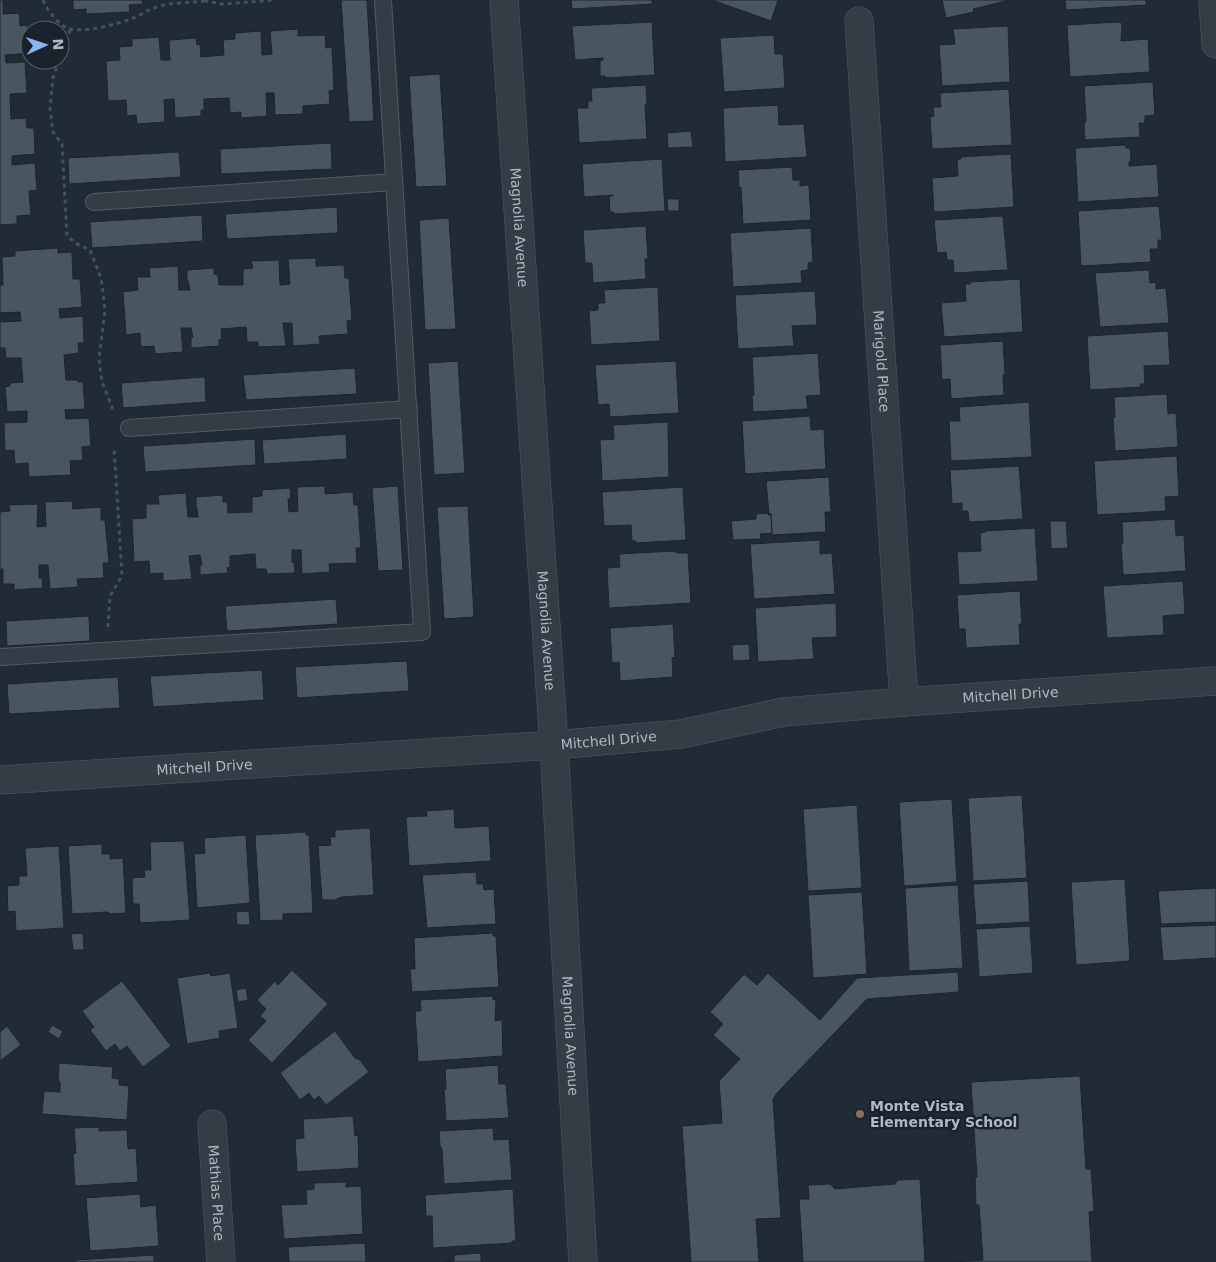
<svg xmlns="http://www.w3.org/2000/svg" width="1216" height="1262" viewBox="0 0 1216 1262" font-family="'DejaVu Sans',sans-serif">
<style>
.building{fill:#495661;stroke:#1c242d}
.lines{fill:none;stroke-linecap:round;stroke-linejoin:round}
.lane-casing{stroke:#525b64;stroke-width:18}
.street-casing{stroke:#525b64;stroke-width:29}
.path{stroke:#425556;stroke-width:3;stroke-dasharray:4 4;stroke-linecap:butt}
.lane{stroke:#343d46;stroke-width:16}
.street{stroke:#343d46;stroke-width:28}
.education-dot{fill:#8d6e63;stroke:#1a222b;stroke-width:2}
.labels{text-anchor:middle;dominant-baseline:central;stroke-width:5;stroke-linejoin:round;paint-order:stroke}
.street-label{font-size:14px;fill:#afb8c3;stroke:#1a222b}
.poi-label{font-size:14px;font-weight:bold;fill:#afb8c3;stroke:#1a222b;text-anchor:start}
</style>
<rect width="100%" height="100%" fill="#212b36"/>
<g class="building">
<path d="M0 0H3V14L19 13 20 26 27 25 29 53 5 55 6 63 25 62 27 93 10 94 11 119 26 118 27 128H34L35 154 12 156V165L35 163 37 190 29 191 31 215 17 216V224L0 225Z"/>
<path d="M73 0H142L143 4 129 5 130 12 86 14V9L73 10Z"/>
<path d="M341 0H367L374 121 349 122Z"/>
<path d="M571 0H652V4L572 9Z"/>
<path d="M712 0H778L771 21Z"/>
<path d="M942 0H1006V1L973 9 974 12 946 18Z"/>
<path d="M1065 0H1146V5L1066 10Z"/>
<path d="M652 22 655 75 605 78V76H600V61L603 60V58L575 60 572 26Z"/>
<path d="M1118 22 1122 23 1121 41 1148 39 1150 72 1070 77 1067 25Z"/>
<path d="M1008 26 1010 82 942 86 939 45 955 44 953 29Z"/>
<path d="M298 29V36L325 35 326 48 332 47 334 90 329 91 330 104 303 106V114L275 115 274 93H266L267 116 241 118V112L230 113 229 98 204 99V110H201V116L175 118 174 99 164 100 165 122 137 124 136 115 127 116 126 100 108 101 106 61 120 60 119 47 132 46V39L159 37 161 60H170L169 40 196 38 197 45 200 44 201 57 224 55 223 40 235 39V33L261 31 262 55 272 54 270 31Z"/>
<path d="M774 35 775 54H783L785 88 724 92 720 38Z"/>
<path d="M440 74 447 186 416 187 409 76Z"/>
<path d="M1153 82 1155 115 1145 116V123H1139L1140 137 1085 140 1084 125 1086 120 1084 86Z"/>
<path d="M646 85 647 105H645L647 139 579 143 577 108H588V101H592L591 88Z"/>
<path d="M1009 89 1012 145 932 149 930 117 934 116 933 107H941L940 93Z"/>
<path d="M778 105 779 125 804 124 807 157 725 162 723 108Z"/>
<path d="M691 131 693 147 668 148 667 133Z"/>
<path d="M331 143 332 169 221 174 220 149Z"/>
<path d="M1125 145 1126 148H1130L1131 161 1129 162V166L1157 164 1159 197 1078 202 1075 148Z"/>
<path d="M179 152 181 177 69 184 68 158Z"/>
<path d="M1011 154 1014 207 934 212 932 178 958 176 957 159H961L960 157Z"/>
<path d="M662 159 665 211 614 214V212H610L609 196H613V195L584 197 582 164Z"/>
<path d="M792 167 793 180H800V186L809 185 811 220 743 224 741 187 739 188 738 170Z"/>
<path d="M667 199H679V211H668Z"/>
<path d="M1159 206 1162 240H1158V249H1150L1151 262 1081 266 1078 211Z"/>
<path d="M337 207 338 233 227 239 225 214Z"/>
<path d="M202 215 203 241 92 248 90 222Z"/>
<path d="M1003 216 1008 270 954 273 953 260H947L946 252 937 253 934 220Z"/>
<path d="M449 218 456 329 425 330 419 220Z"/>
<path d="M646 226 648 259H645L646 279 593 283 592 263H585L583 230Z"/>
<path d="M811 228 813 262 808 263V270L801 271 802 283 733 287 730 233Z"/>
<path d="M58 248V253L72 252 73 279H80L82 307 59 309 60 318 83 316 84 343H78L79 353 64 355 66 380H78V382H83L85 409 65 410 66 419 89 418 91 446 82 447 83 460 70 461 71 475 29 477 28 463 15 464 14 450 5 451 4 423 27 422V411L7 412 5 387 10 386V383L23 382 21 358H6L5 348H0V322L21 321 20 312 0 313V285H3L2 257 15 256V251Z"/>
<path d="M316 258V266L344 265 345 278H349L352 320 347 321 348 334 319 336 320 344 293 346 292 323H283L286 346 258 347V342H247L246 327 221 329 222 339 219 340V346L191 348V338L193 337 191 328H181L183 352 155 354 154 346 141 347 140 333 126 335 123 292 138 290 137 277H150L149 268 178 266 179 290H190L188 281H187V270L214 268V274L218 275 219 285H243V269L253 268 251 261 279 260 280 285 290 284 288 259Z"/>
<path d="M1149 270 1150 283 1156 282V289L1166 288 1169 323 1100 327 1095 273Z"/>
<path d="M1020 279 1023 332 944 337 941 303 966 301 965 284H970V282Z"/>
<path d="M658 287 660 341 591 345 589 311 598 310V303H605L604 290Z"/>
<path d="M815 291 817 325 792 326 794 346 738 349 735 295Z"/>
<path d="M1168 331 1170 365 1144 366 1145 384H1140L1141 387 1090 390 1087 336Z"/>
<path d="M1003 341 1005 375H1003L1004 395 951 399 950 379 942 380 940 345Z"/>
<path d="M818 353 821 395 806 396 808 409 753 412 752 395H754L752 357Z"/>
<path d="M458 361 465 473 434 475 428 363Z"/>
<path d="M676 361 679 413 610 417 609 404 598 405 595 365Z"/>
<path d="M355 368 357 394 246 400 243 375Z"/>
<path d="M205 377 206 402 123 408 121 383Z"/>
<path d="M1167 394 1168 414 1176 413 1178 447 1115 451 1113 418 1115 417 1114 397Z"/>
<path d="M1029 402 1032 457 951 461 949 421H960L959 407Z"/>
<path d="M810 416 811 430 824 429 826 469 745 474 742 421Z"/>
<path d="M668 422 669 477 602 481 600 440 614 439 613 425Z"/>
<path d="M346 434 347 459 264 464 262 440Z"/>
<path d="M255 439 256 465 145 472 143 446Z"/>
<path d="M1177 456 1179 496 1165 497 1166 511 1097 515 1094 461Z"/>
<path d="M1019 466 1023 519 969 522 968 511H962V503L952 504 950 470Z"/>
<path d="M829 477 831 512H825L826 532 772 535 771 514H769L766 481Z"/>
<path d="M325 486V494L353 492 354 505H358L361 548H356L357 563 329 564 330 572 302 574 301 550H292V563L294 562 295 573 267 574 266 569H256L255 554 230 556V567L227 568 228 573 200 575V565H202L200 555 189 556 192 579 163 581V573L150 574 149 561 134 562 132 519 146 518V504H159L158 495 186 493 188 517H198L197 508H196V497L223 495V502H227L228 513 252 512V497L262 496V490L290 488 291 499H288L289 512 298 511 297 487Z"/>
<path d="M398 486 403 570 378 571 372 488Z"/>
<path d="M683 487 686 540 636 543V541H632L631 525 604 526 602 492Z"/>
<path d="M72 501 73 509 101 507V520H105L109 563H103L104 578 77 579 78 587 50 589 48 565H39V578H42L43 588 14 590V584H3V569H0V512L10 511 9 505 38 504 37 527 46 526 45 502Z"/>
<path d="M468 506 474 617 444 619 437 507Z"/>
<path d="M768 513V515H771L772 533 760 534 761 539 733 540 731 521 756 519V514Z"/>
<path d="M1175 519 1176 536 1184 535 1186 571 1123 575 1121 543H1123L1122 522Z"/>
<path d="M1050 521H1066L1068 548 1051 549Z"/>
<path d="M1035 528 1038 581 959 585 957 552 981 551 980 533 985 532V531Z"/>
<path d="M820 540V554L832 553 835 594 754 599 750 544Z"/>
<path d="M673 551 678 553H688L691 603 609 608 607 568 620 567 619 554Z"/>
<path d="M1183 581 1185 614 1163 616 1164 635 1107 638 1103 586Z"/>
<path d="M1020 591 1022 624H1019L1020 645 966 648 965 629H959L957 595Z"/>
<path d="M336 599 338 624 227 631 225 606Z"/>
<path d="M836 603 837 637 812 638 814 659 758 662 755 608Z"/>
<path d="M89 616 90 641 7 646 6 621Z"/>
<path d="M673 624 675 657 672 658 673 677 620 681 619 662 612 663 610 628Z"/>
<path d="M749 644 750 660 733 661 732 645Z"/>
<path d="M407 661 409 691 297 698 295 667Z"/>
<path d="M262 670 264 700 153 707 150 676Z"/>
<path d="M118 677 120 708 9 714 7 684Z"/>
<path d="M1022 795 1027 878 973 881 968 798Z"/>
<path d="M952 799 957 882 904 886 899 802Z"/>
<path d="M857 805 862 888 808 891 803 809Z"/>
<path d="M454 809 455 828 489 826 491 861 409 866 406 817 427 816 426 811Z"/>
<path d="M370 828 374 895 341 897 335 900H322L318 846 331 845 330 837H335V830Z"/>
<path d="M306 832V835H309L313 913 283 914V920L260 921 255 835Z"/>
<path d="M246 835 250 903 197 908 194 854 205 853 204 838Z"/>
<path d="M184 841 190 920 140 923 139 904H133L132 878 145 877 144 870H151L150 842Z"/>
<path d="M102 844V854H110V859L123 858 126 913 111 914 107 912 72 914 68 846Z"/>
<path d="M59 846 64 928 16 931 15 911 8 912 7 886 19 885V876H27L25 848Z"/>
<path d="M476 872 477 884H483L484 890 494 889 496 924 427 928 422 875Z"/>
<path d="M1125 879 1130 961 1076 965 1071 882Z"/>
<path d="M1028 881 1030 922 976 925 973 884Z"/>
<path d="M958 885 963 968 909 971 905 888Z"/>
<path d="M1216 888V922L1161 924 1158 891Z"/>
<path d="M862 892 867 974 813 978 808 895Z"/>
<path d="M249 911 250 925H237L236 912Z"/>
<path d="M1216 925V958L1163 961 1160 927Z"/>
<path d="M1030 926 1033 973 979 977 976 929Z"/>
<path d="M83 933 84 950H73L71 934Z"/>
<path d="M493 933V936H496L499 987 412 992 410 969H415L414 938Z"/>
<path d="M292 970 328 1004 272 1063 248 1040 266 1021 260 1016 266 1009 257 1000 275 981 278 985Z"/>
<path d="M958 972 959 992 867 999 777 1093 773 1099 781 1218 756 1219 759 1262H691L682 1126 722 1123 719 1081 740 1059 713 1035 723 1024 710 1012 744 974 757 985 768 973 820 1020 857 978Z"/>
<path d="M210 973 211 976 230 973 238 1028 219 1031 220 1038 187 1044 177 978Z"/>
<path d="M122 981 171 1046 143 1067 127 1046 120 1051 115 1044 106 1051 90 1030 94 1027 82 1011Z"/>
<path d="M246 988 248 1000 238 1002 236 990Z"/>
<path d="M493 996V1000L496 999 495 1021 502 1020 503 1056 418 1062 415 1011H421L420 1000Z"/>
<path d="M52 1025 63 1031 59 1039 48 1032Z"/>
<path d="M7 1026 21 1045 0 1061V1032Z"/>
<path d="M335 1031 355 1058 360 1060 369 1072 326 1105 319 1096 314 1100 309 1093 300 1100 280 1073Z"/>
<path d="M59 1063 113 1067 112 1078 119 1079V1085L129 1086 127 1120 42 1114 44 1091 60 1092V1083L58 1079Z"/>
<path d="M498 1065 499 1084H506L509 1118 446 1121 444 1089H446L445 1069Z"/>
<path d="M1080 1076 1086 1169H1091L1094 1211 1089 1212 1092 1262H953L983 1260 979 1205H976L975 1177H977L971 1082Z"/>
<path d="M353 1116 355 1136 358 1135 359 1168 297 1172 295 1139 304 1138 303 1119Z"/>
<path d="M99 1127V1131L127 1130 128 1149 136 1148 138 1182 75 1186 73 1154 76 1153 74 1128Z"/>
<path d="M493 1128 494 1140 509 1139 512 1180 444 1184 442 1149 440 1146 439 1131Z"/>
<path d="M920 1179 925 1262H803L799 1199H809L808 1185 830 1184 835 1189 895 1184 898 1180Z"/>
<path d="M346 1182V1187L361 1186 363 1234 284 1239 281 1205 307 1204 306 1190 314 1189V1183Z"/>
<path d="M513 1189 516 1241H512V1243L433 1248 432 1216H426L425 1195Z"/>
<path d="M140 1194 141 1207 156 1205 159 1246 90 1251 86 1198Z"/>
<path d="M365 1243 366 1262H289L288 1247Z"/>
<path d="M481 1253V1262H443L454 1261V1255Z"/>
<path d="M154 1255V1262H76V1260Z"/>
</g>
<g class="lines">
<defs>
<g id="lane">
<path d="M94 202 394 182"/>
<path d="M129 428 409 409"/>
<path d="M0 657 422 632 383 0"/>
</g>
<g id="street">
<path id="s1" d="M504 0 554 745 583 1262"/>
<path d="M1213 0 1216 44"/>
<path id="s2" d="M859 21 904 702"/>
<path id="s3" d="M0 780 554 745 681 734 784 712 904 702 1216 681"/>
<path id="s4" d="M212 1124 221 1262"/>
</g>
</defs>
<use href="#lane" class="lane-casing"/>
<use href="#street" class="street-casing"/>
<g class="path">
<path d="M43 0C47 10 56 21 65 27 78 35 119 24 133 18 140 16 147 10 154 8 169 2 188 3 204 1V0"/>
<path d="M204 1 223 4 275 0"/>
<path d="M60 56 71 28"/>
<path d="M59 60 53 78 50 108 53 132 62 144 67 236 77 244 90 250 101 278 103 292 105 311 99 359 102 382 112 407V411"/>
<path d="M108 627 110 596 122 576 114 447"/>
</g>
<use href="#lane" class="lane"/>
<use href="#street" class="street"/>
</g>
<circle class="education-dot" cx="860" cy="1114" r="5"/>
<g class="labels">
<g class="street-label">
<text stroke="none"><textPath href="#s1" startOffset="228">Magnolia Avenue</textPath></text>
<text stroke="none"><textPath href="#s2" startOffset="341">Marigold Place</textPath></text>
<text stroke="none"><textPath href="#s1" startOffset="632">Magnolia Avenue</textPath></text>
<text stroke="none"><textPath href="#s3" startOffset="1015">Mitchell Drive</textPath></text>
<text stroke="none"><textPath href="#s3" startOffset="610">Mitchell Drive</textPath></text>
<text stroke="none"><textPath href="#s3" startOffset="205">Mitchell Drive</textPath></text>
<text stroke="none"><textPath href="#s1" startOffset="1038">Magnolia Avenue</textPath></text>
<text stroke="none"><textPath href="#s4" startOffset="69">Mathias Place</textPath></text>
</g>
<g class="poi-label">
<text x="870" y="1106">Monte Vista<tspan x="870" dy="16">Elementary School</tspan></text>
</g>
</g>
<g transform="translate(45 45) rotate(87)"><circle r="24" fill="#1a222b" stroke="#565e68"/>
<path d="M0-4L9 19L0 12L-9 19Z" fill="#86b6f1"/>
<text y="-8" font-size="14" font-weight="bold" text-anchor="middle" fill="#afb8c3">N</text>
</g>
</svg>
